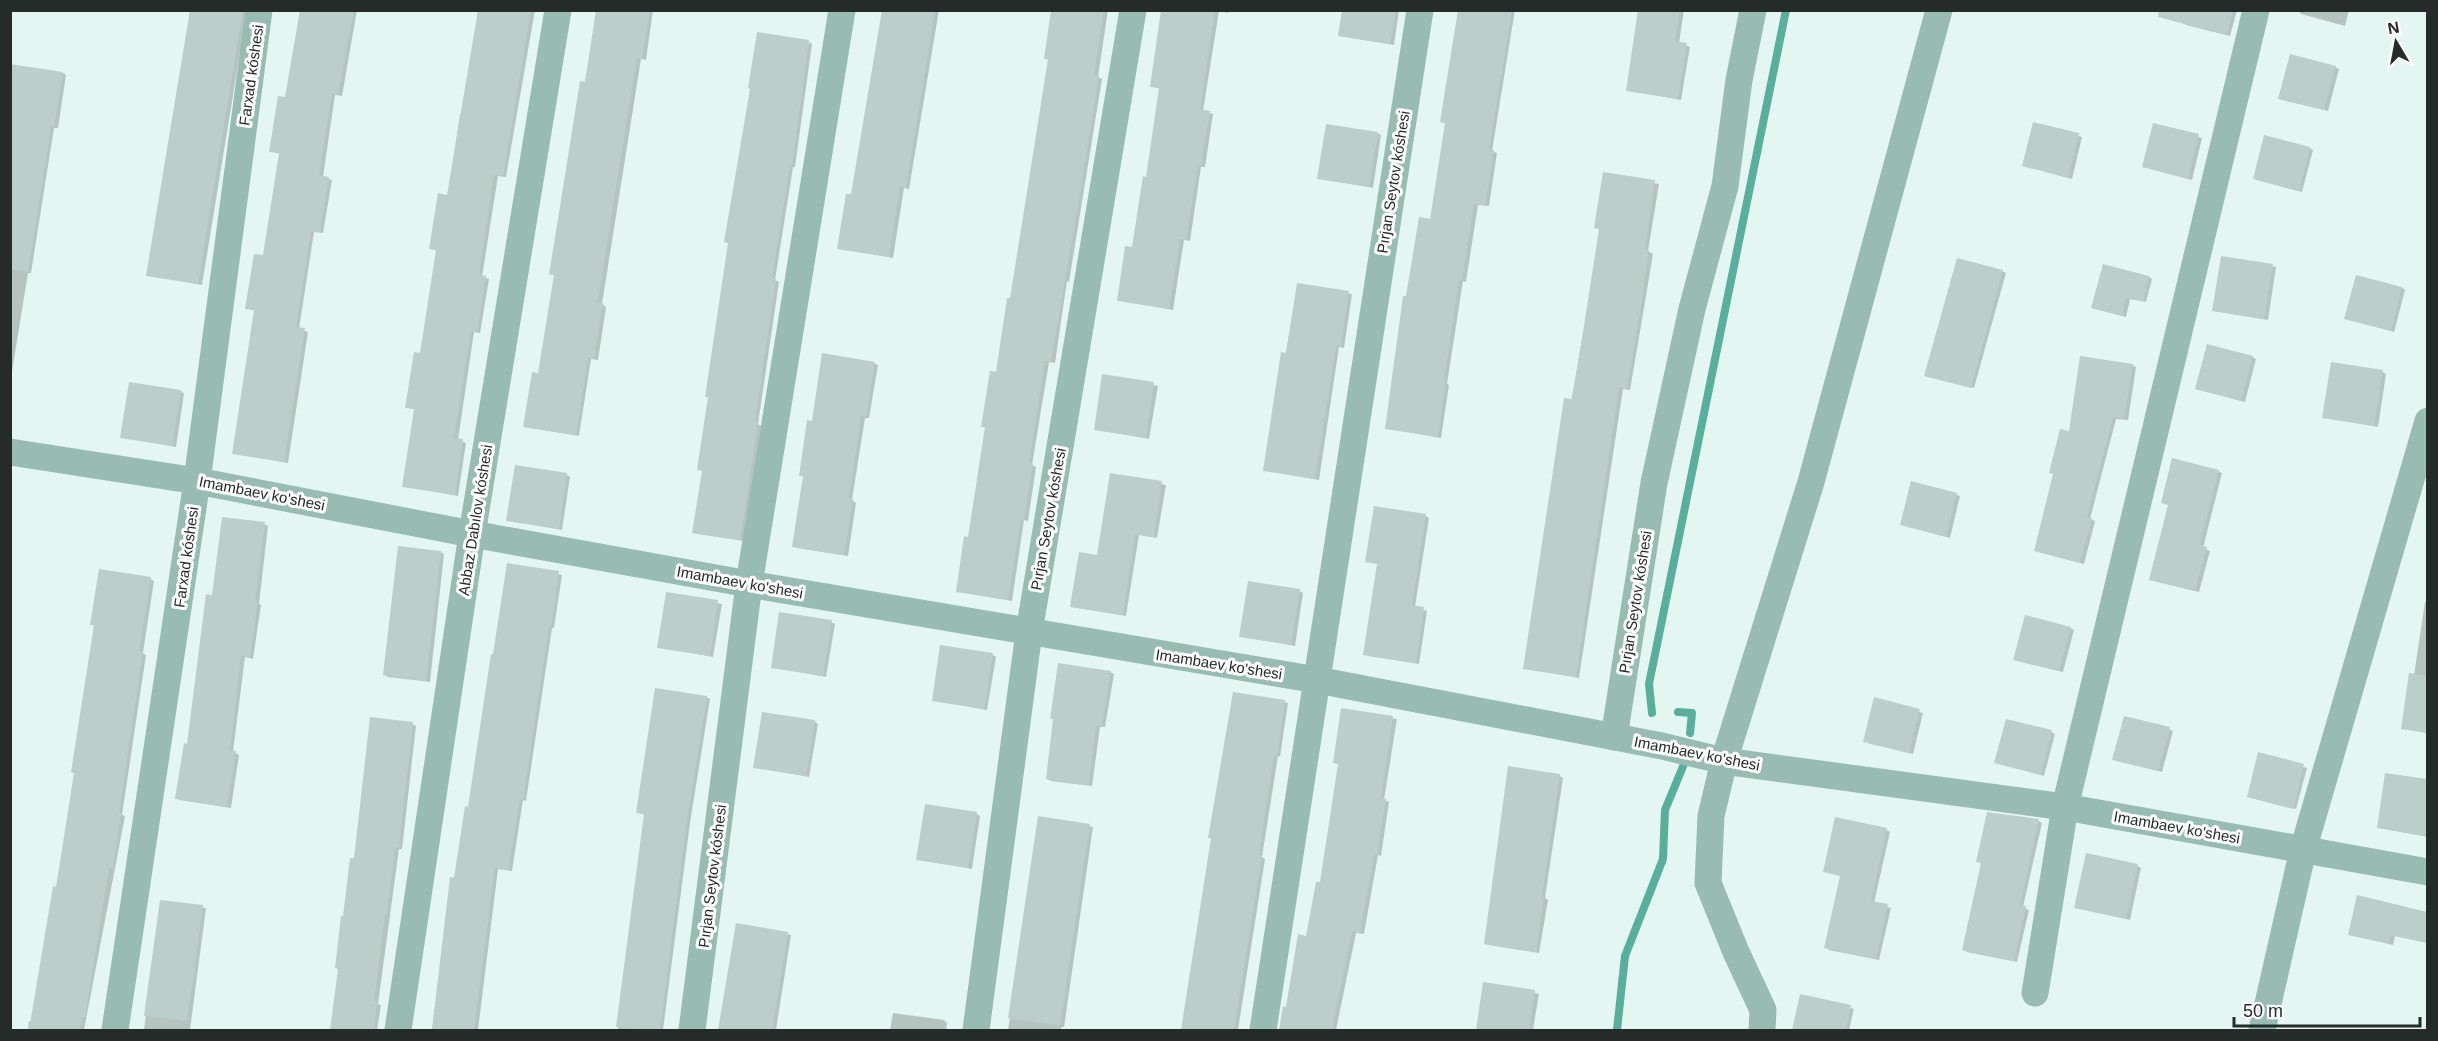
<svg xmlns="http://www.w3.org/2000/svg" width="2438" height="1041" viewBox="0 0 2438 1041" font-family="Arial,sans-serif">
<style>
.shadow{fill:#0003}
.lines{fill:none;stroke-linecap:round;stroke-linejoin:round}
.stream{stroke:#59af9c;stroke-width:8}
.building{fill:#bccec9}
.minor{stroke:#98bcb2;stroke-width:27}
.labels{text-anchor:middle;dominant-baseline:central;stroke-width:6;stroke-linejoin:round;paint-order:stroke}
.street-label{font-size:15px;fill:#242b29;stroke:#fff}
</style>
<rect width="100%" height="100%" fill="#e4f6f1"/>
<g class="shadow">
<path d="M191 10H247L202 285 148 275Z"/>
<path d="M301 10H357L342 96 335 95 323 177 332 180 323 233 314 232 299 329 308 332 288 463 233 453 255 311 247 308 264 257 280 154 271 151 286 99Z"/>
<path d="M480 10H535L506 177 498 176 482 277 489 279 480 333 474 332 458 440 466 443 458 496 404 486 416 410 407 407 421 354 437 251 431 248 448 196 460 114 463 115Z"/>
<path d="M598 10H653L646 60 641 59 602 304 606 307 598 360 591 359 579 436 525 427 540 374 555 276 551 274Z"/>
<path d="M884 10H939L909 189 904 188 893 258 839 248 853 196Z"/>
<path d="M1052 10H1108L1098 77 1102 79 1069 282 1067 281 1055 363 1049 362 1032 465 1036 467 1028 521 1024 520 1012 601 957 591 970 538 986 428 983 426 997 374 1011 300 1049 60 1045 58Z"/>
<path d="M1173 10H1229L1228 13 1219 11 1203 111 1213 114 1205 167H1201L1190 241 1184 240 1173 310 1119 300 1133 248 1147 179 1161 89 1151 86Z"/>
<path d="M1344 10H1399L1394 45 1340 36Z"/>
<path d="M1459 10H1515L1492 151 1497 153 1489 206 1478 205 1466 282 1463 281 1447 384 1449 385 1441 438 1387 428 1407 298 1431 220 1446 124 1441 121Z"/>
<path d="M1640 10H1684L1679 43 1690 47 1681 100 1627 90Z"/>
<path d="M2185 10H2237L2230 36 2186 25 2182 22Z"/>
<path d="M2297 10H2349L2345 26 2301 14Z"/>
<path d="M809 42 812 44 795 167H793L775 280 779 282 758 424 761 426 744 541 698 534 694 532 703 472 699 469Z"/>
<path d="M2335 67 2339 69 2328 111 2284 100Z"/>
<path d="M63 73 66 75 58 128H54L31 273H28L10 384V76Z"/>
<path d="M2034 123 2082 137 2072 179 2024 165Z"/>
<path d="M2154 125 2202 138 2192 180 2143 166Z"/>
<path d="M1377 133 1381 135 1373 188 1319 178Z"/>
<path d="M2310 148 2313 150 2302 192 2254 179Z"/>
<path d="M1604 174 1659 184 1648 251 1653 254 1644 308 1630 390 1623 389 1579 678 1525 668 1601 230Z"/>
<path d="M2222 258 2276 267 2268 320 2214 311Z"/>
<path d="M2002 271 2006 273 1974 388 1930 377Z"/>
<path d="M2149 277 2152 279 2146 302 2130 299 2126 317 2097 309Z"/>
<path d="M1298 285 1352 294 1344 348 1339 347 1319 480 1265 470Z"/>
<path d="M2402 288 2405 290 2394 332 2346 318Z"/>
<path d="M2252 357 2256 359 2245 402 2201 390Z"/>
<path d="M874 363 878 365 869 418H865L852 500 856 503 848 556 797 548 793 546 804 477 800 475 813 422Z"/>
<path d="M2132 365 2136 367 2128 420 2116 419 2090 519 2095 521 2084 564 2039 552 2070 433Z"/>
<path d="M2382 372 2386 374 2378 427 2324 417Z"/>
<path d="M1104 376 1158 386 1149 439 1095 429Z"/>
<path d="M181 391 184 394 176 447 122 437Z"/>
<path d="M2218 471 2222 473 2203 548 2210 551 2199 592 2155 581Z"/>
<path d="M1111 474 1166 485 1157 538 1139 535 1126 616 1072 607 1099 556Z"/>
<path d="M567 475 570 477 562 530 508 520Z"/>
<path d="M1912 482 1960 496 1950 538 1901 524Z"/>
<path d="M1426 516 1429 518 1415 607 1427 611 1419 664 1369 656 1365 654 1379 564 1367 561Z"/>
<path d="M264 524 268 526 259 604 261 605 253 659 245 657 233 752 239 755 231 808 180 800 177 798 188 745Z"/>
<path d="M441 552 444 554 430 682 388 677 385 675Z"/>
<path d="M508 565 562 575 554 628H552L526 801 523 800 512 871 498 869 478 1030H432L451 879 455 880 469 809Z"/>
<path d="M150 579 154 581 143 653 146 655 122 815 125 816 84 1030H28L29 1021 32 1022 58 888 95 626 91 624Z"/>
<path d="M1299 591 1303 593 1295 646 1241 636Z"/>
<path d="M667 594 722 604 713 657 659 647Z"/>
<path d="M2425 602 2428 603V733L2403 728 2414 675Z"/>
<path d="M831 622 835 624 826 677 772 667Z"/>
<path d="M2070 628 2074 630 2063 672 2018 661Z"/>
<path d="M992 654 996 657 987 710 933 700Z"/>
<path d="M1110 672 1114 674 1105 727H1100L1092 786 1051 781 1047 779 1055 720 1051 718Z"/>
<path d="M1234 694 1288 703 1280 757 1278 756 1262 857 1265 859 1238 1030H1182Z"/>
<path d="M706 697 710 699 690 823 663 1030H618L645 815 638 812Z"/>
<path d="M1875 699 1923 713 1913 754 1868 743Z"/>
<path d="M1342 709 1397 719 1384 800 1389 802 1381 856 1378 855 1364 934 1356 933 1336 1030H1280L1285 1008H1287L1321 884 1339 765 1334 762Z"/>
<path d="M814 721 818 724 809 777 755 767Z"/>
<path d="M412 724 416 726 402 849H399L378 1004 381 1005 377 1030H332L344 918 355 860Z"/>
<path d="M2169 729 2173 731 2162 772 2114 759Z"/>
<path d="M2051 732 2055 734 2044 776 1996 762Z"/>
<path d="M2259 754 2307 768 2296 809 2252 798Z"/>
<path d="M2387 775 2428 781V837L2379 828Z"/>
<path d="M1559 776 1563 778 1545 898 1548 900 1539 953 1489 945 1485 943Z"/>
<path d="M977 814 980 816 972 869 918 859Z"/>
<path d="M1039 817 1093 827 1064 1027H1061V1030H1008Z"/>
<path d="M2039 821 2042 823 2023 907 2029 910 2017 962 1967 952 1964 950 1983 863Z"/>
<path d="M1886 830 1890 832 1874 903 1891 908 1879 960 1829 950 1826 947 1841 876 1825 871Z"/>
<path d="M2138 866 2141 868 2130 920 2076 907Z"/>
<path d="M2358 897 2428 913V943L2395 936 2393 945 2350 934Z"/>
<path d="M161 901 206 908 190 1030H144Z"/>
<path d="M737 925 791 935 776 1030H720Z"/>
<path d="M1484 984 1539 994 1533 1030H1477Z"/>
<path d="M1801 995 1854 1009 1849 1030H1793Z"/>
<path d="M893 1013 944 1020 947 1023 946 1030H890Z"/>
</g>
<g class="lines">
<g class="stream">
<path d="M1678 712 1692 713 1690 733"/>
<path d="M1652 713 1649 684 1786 10"/>
<path d="M1617 1030 1625 956 1663 859 1665 810 1684 764"/>
</g>
</g>
<g class="building">
<path d="M190 10H243L198 284 146 276Z"/>
<path d="M300 10H354L338 95 332 94 319 175 329 177 320 232 311 231 296 327 305 328 284 462 232 454 254 310 245 309 254 254 263 255 279 153 269 152 278 96 285 97Z"/>
<path d="M478 10H531L503 176 494 175 479 275 486 276 477 332 471 331 454 438 463 439 455 495 402 487 414 409 405 408 414 352 420 353 436 250 429 249 438 193 447 195Z"/>
<path d="M596 10H650L642 59 637 58 611 218 598 302 603 303 594 359 588 358 576 435 523 427 532 372 538 373 554 275 549 274 558 219 580 81 585 82Z"/>
<path d="M882 10H935L906 188 900 187 889 257 837 249 846 194H851Z"/>
<path d="M1051 10H1104L1094 75 1099 76 1079 200 1051 361H1045L1029 463 1033 464 1024 520 1021 519 1008 600 956 592 964 536 968 537 985 427H981L990 371 996 372 1007 298H1010L1023 217 1048 59H1044Z"/>
<path d="M1161 10H1215L1200 109 1210 111 1201 166H1198L1186 240 1180 239 1169 309 1117 301 1125 246 1132 247 1143 176 1146 177 1159 88 1150 87Z"/>
<path d="M1342 10H1396L1390 44 1338 36Z"/>
<path d="M1458 10H1512L1489 149 1494 150 1485 205 1474 204 1462 281 1459 280 1444 381H1446L1438 437 1385 429 1403 296H1406L1419 217 1430 219 1445 123 1440 122Z"/>
<path d="M1638 10H1680L1675 41 1687 43 1678 99 1626 91Z"/>
<path d="M2159 10H2233L2227 35 2158 17Z"/>
<path d="M757 32 809 40 792 166H790L772 278 776 279 755 421 758 422 740 540 692 533 702 471 697 470 708 397H705L728 243 724 242 750 89 748 88Z"/>
<path d="M2290 54 2336 66 2324 110 2278 99Z"/>
<path d="M10 64 63 72 54 127H51L28 272 10 269Z"/>
<path d="M2033 122 2079 133 2068 178 2022 166Z"/>
<path d="M2153 123 2199 134 2188 179 2142 167Z"/>
<path d="M1326 124 1378 132 1369 187 1317 179Z"/>
<path d="M2264 135 2310 147 2299 191 2253 179Z"/>
<path d="M1603 172 1655 180 1645 249 1649 250 1641 306 1627 389 1619 388 1576 677 1523 669 1564 398 1572 399 1584 326 1599 229 1594 228Z"/>
<path d="M2221 256 2273 264 2264 319 2212 311Z"/>
<path d="M1957 258 2003 270 1971 388 1924 376Z"/>
<path d="M2103 264 2149 276 2143 301 2126 298 2122 316 2091 308Z"/>
<path d="M2356 275 2402 287 2391 331 2344 319Z"/>
<path d="M1297 283 1349 291 1341 346H1336L1315 479 1263 471 1281 352 1286 353Z"/>
<path d="M2207 344 2253 356 2241 401 2195 389Z"/>
<path d="M822 353 875 362 866 417 861 416 849 499H853L844 555 792 547 803 476H799L807 420 812 421Z"/>
<path d="M2080 356 2133 364 2124 419 2113 417 2087 517 2092 518 2080 563 2034 551 2053 474 2049 473 2060 429 2069 431Z"/>
<path d="M2331 362 2383 370 2374 426 2322 418Z"/>
<path d="M1102 374 1154 382 1146 438 1094 430Z"/>
<path d="M129 382 181 390 172 446 120 438Z"/>
<path d="M2172 458 2219 470 2200 545 2207 547 2195 591 2149 580 2168 505 2161 503Z"/>
<path d="M515 465 567 473 559 529 506 521Z"/>
<path d="M1110 473 1162 481 1154 537 1135 534 1123 615 1070 607 1079 552 1097 555Z"/>
<path d="M1911 481 1957 493 1946 537 1900 525Z"/>
<path d="M1374 506 1426 514 1412 605 1424 607 1416 663 1363 655 1377 564 1365 562Z"/>
<path d="M222 517 265 522 255 601 258 602 250 657 241 656 230 750 236 751 227 807 175 799 184 743 187 744 206 594 212 595Z"/>
<path d="M398 546 441 551 426 681 383 675Z"/>
<path d="M507 563 559 571 551 627H549L523 800 520 799 508 870 495 868 474 1030H432L450 877 454 878 465 806 468 807 491 654H493Z"/>
<path d="M99 569 151 577 139 651 143 652 119 812 121 813 113 868H109L85 1017H82L80 1030H29L53 886 56 887 74 773 71 772 94 625H90Z"/>
<path d="M1248 581 1300 589 1291 645 1239 637Z"/>
<path d="M666 592 718 600 710 656 657 648Z"/>
<path d="M779 612 832 620 823 676 771 668Z"/>
<path d="M2025 615 2071 627 2059 671 2013 660Z"/>
<path d="M940 645 993 653 984 709 932 701Z"/>
<path d="M1058 663 1111 671 1102 726H1096L1089 785 1046 779 1053 719H1050Z"/>
<path d="M2409 673 2427 676V733L2401 729Z"/>
<path d="M655 688 707 696 687 820 660 1030H644L616 1027 644 814 636 813Z"/>
<path d="M1233 692 1285 700 1277 756 1274 755 1259 855H1262L1234 1030H1181L1211 838H1208Z"/>
<path d="M1874 697 1920 709 1909 753 1863 742Z"/>
<path d="M1341 708 1393 716 1381 798 1386 799 1377 855 1374 854 1360 933 1352 931 1332 1030H1279L1283 1006 1286 1007 1298 934 1306 936 1316 882H1320L1338 764 1333 763Z"/>
<path d="M762 712 815 720 806 776 753 768Z"/>
<path d="M2124 716 2170 727 2158 771 2112 760Z"/>
<path d="M370 717 413 722 399 848 395 847 387 915H385L374 1001 377 1002 374 1030H330L338 969 335 968 341 916H343L350 858H354Z"/>
<path d="M2006 719 2052 730 2041 775 1994 763Z"/>
<path d="M2258 752 2304 764 2293 809 2247 797Z"/>
<path d="M1508 766 1560 774 1542 896H1544L1536 952 1484 944Z"/>
<path d="M2385 773 2427 779V836L2377 828Z"/>
<path d="M925 804 977 812 968 868 916 860Z"/>
<path d="M1987 812 2039 819 2020 905 2026 906 2014 961 1962 950 1981 863 1976 862Z"/>
<path d="M1038 816 1090 824 1060 1026 1008 1018Z"/>
<path d="M1835 817 1887 828 1871 901 1888 904 1876 959 1824 948 1840 876 1823 872Z"/>
<path d="M2086 853 2138 864 2126 919 2074 908Z"/>
<path d="M2357 895 2427 912V943L2391 935 2389 944 2348 935Z"/>
<path d="M160 900 203 905 187 1021 144 1016Z"/>
<path d="M736 923 788 932 772 1030H718Z"/>
<path d="M1483 982 1535 990 1529 1030H1476Z"/>
<path d="M1800 994 1851 1005 1846 1030H1792Z"/>
</g>
<g class="lines">
<g class="minor">
<path d="M10 452 197 481 472 534 749 584 1317 680 1662 746 1724 761 2065 807 2428 872"/>
<path d="M1614 737 1654 483 1692 309 1725 186 1739 80 1753 10"/>
<path d="M2035 993 2065 807 2256 10"/>
<path d="M115 1030 197 481 259 10"/>
<path d="M398 1030 472 534 558 10"/>
<path d="M692 1030 749 584 842 10"/>
<path d="M976 1030 1029 632 1133 10"/>
<path d="M1263 1030 1420 10"/>
<path d="M1762 1030 1763 1010 1736 952 1708 883 1711 816 1724 761 1811 482 1939 10"/>
<path d="M2262 1030 2303 850 2428 421"/>
</g>
</g>
<g class="labels">
<g class="street-label">
<text transform="translate(251 75) rotate(-82)">Farxad kóshesi</text>
<text transform="translate(1393 182) rotate(-81)">Pırjan Seytov kóshesi</text>
<text transform="translate(262 493) rotate(11)">Imambaev ko'shesi</text>
<text transform="translate(1048 519) rotate(-80)">Pırjan Seytov kóshesi</text>
<text transform="translate(475 520) rotate(-81)">Abbaz Dabılov kóshesi</text>
<text transform="translate(186 557) rotate(-82)">Farxad kóshesi</text>
<text transform="translate(740 582) rotate(10)">Imambaev ko'shesi</text>
<text transform="translate(1635 602) rotate(-81)">Pırjan Seytov kóshesi</text>
<text transform="translate(1219 664) rotate(9)">Imambaev ko'shesi</text>
<text transform="translate(1697 753) rotate(11)">Imambaev ko'shesi</text>
<text transform="translate(2177 827) rotate(10)">Imambaev ko'shesi</text>
<text transform="translate(712 876) rotate(-83)">Pırjan Seytov kóshesi</text>
</g>
</g>
<rect width="2438" height="1041" fill="none" stroke="#242b29" stroke-width="24"/>
<g transform="translate(2396 42) rotate(350)" stroke="#ffffff" stroke-width="4.5" paint-order="stroke">
<path d="M0-4.5L10 22L0 15L-10 22Z" fill="#242b29"/>
<text y="-9" font-size="16" font-weight="bold" text-anchor="middle" fill="#242b29">N</text>
</g>
<path d="M2234 1017v9h186v-9" fill="none" stroke="#242b29" stroke-width="3"/>
<text x="2243" y="1017" font-size="18" fill="#242b29" stroke="#ffffff" stroke-width="4.5" paint-order="stroke">50 m</text>
</svg>
